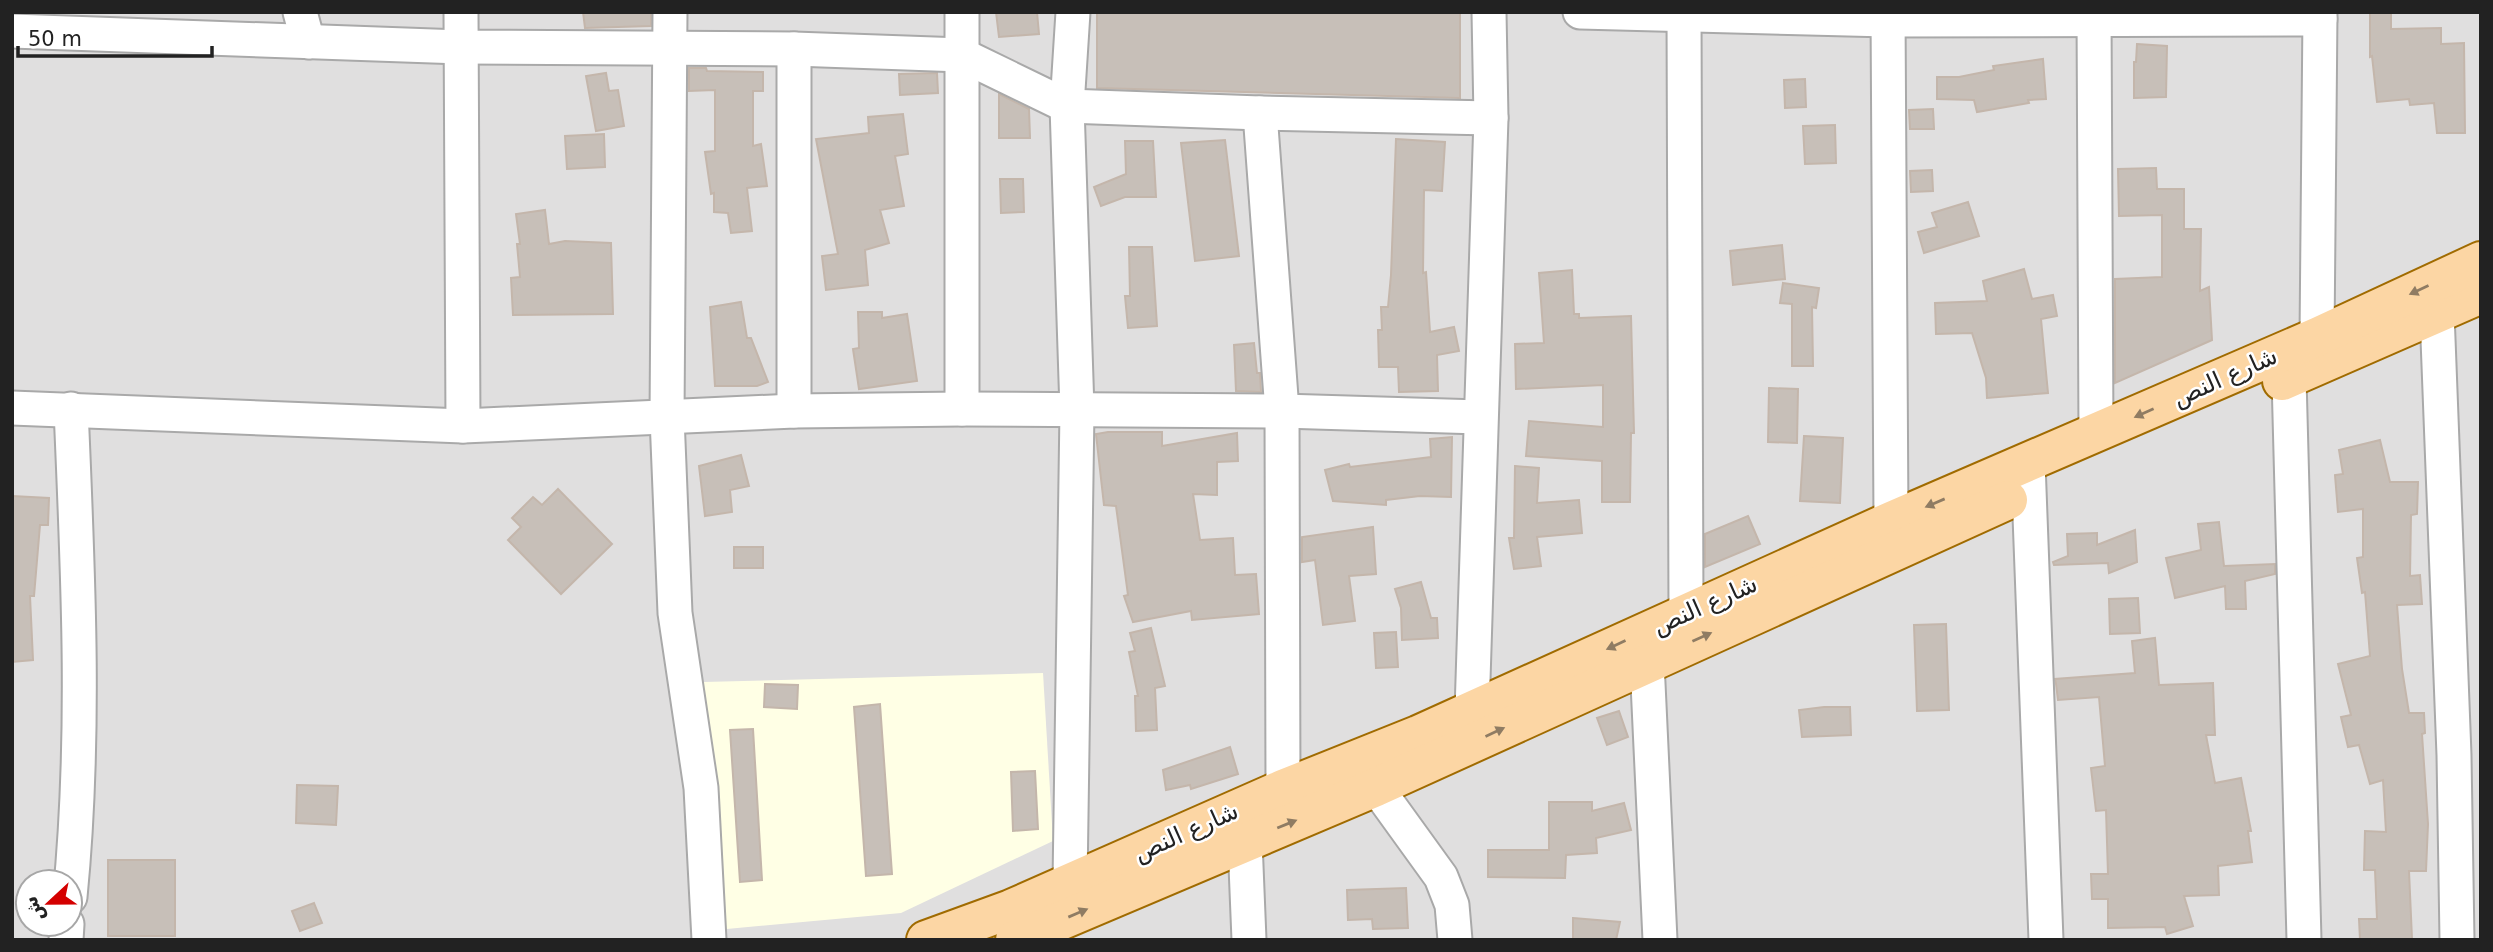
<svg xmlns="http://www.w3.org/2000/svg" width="2493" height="952" viewBox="0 0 2493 952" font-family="'DejaVu Sans',Vazirmatn,sans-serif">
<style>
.residential{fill:#e0dfdf;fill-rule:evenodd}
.education{fill:#ffffe5}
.building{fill:#c7bfb8;stroke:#c4b6ab;stroke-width:2}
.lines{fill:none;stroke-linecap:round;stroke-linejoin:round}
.minor-casing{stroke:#a9a9a9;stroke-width:37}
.major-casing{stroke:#a06b00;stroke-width:42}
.minor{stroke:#fff;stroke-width:33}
.major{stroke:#fcd6a4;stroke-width:38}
.oneway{fill:#8f7c63}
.labels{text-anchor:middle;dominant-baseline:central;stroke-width:5;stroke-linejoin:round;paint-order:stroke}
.street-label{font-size:24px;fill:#222;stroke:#fff}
</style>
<rect width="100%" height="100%" fill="#f2efe9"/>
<path class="residential" d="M12 12H2481V940H12ZM28 882H70V924H28Z"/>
<path class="education" d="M1043 673 1053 841 901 913 716 930 703 682Z"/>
<g class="building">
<path d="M583 12H651V26L585 28Z"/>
<path d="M996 12H1037L1039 34 999 37Z"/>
<path d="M1097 12H1460V98L1097 88Z"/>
<path d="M2370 12H2391V29L2441 28V44L2464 43 2465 133H2437L2434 103 2410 105 2409 99 2377 102 2372 56 2370 57Z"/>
<path d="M2137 44 2167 46 2166 97 2134 98V62H2136Z"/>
<path d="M2043 59 2046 99 2028 100 2029 103 1977 112 1974 100 1937 99V77H1959L1994 70 1993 66Z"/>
<path d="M689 68H706L707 71 763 72V91H753V146L761 144 767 186 747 188 752 231 731 233 728 213 714 212V193L711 194 705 152 715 151V90L689 91Z"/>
<path d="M606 73 609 91 618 90 624 126 596 131 586 76Z"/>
<path d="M937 73 938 93 900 95 899 74Z"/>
<path d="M1805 79 1806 107 1785 108 1784 80Z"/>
<path d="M999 94 1029 109 1030 138H999Z"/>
<path d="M1933 109 1934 129H1910L1909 110Z"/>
<path d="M903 114 908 154 895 156 904 206 880 210 889 243 865 250 868 285 826 290 822 256 838 254 816 139 869 133 868 117Z"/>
<path d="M1835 125 1836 163 1805 164 1803 126Z"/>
<path d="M604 134 605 167 567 169 565 136Z"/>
<path d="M1396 139 1445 142 1442 191 1424 190 1423 273 1426 272 1430 332 1454 327 1459 351 1437 355 1438 391 1399 392 1398 367H1379L1378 330H1382L1381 307H1388L1391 275Z"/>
<path d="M1225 140 1239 256 1195 261 1181 143Z"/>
<path d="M1125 141H1153L1156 197H1125L1101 206 1094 187 1126 174Z"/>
<path d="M2156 168 2157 189H2184V229H2201L2200 291 2209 287 2212 340 2115 383V279L2162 277V215L2119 216 2118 169Z"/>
<path d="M1932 170 1933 191 1911 192 1910 171Z"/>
<path d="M1000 179H1023L1024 212 1001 213Z"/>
<path d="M1968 202 1979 236 1924 253 1918 232 1937 227 1932 213Z"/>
<path d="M545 210 549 244 565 241 611 243 613 314 513 315 511 278 520 277 517 244H520L516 214Z"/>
<path d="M1782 245 1785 279 1733 285 1730 251Z"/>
<path d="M1129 247H1152L1157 326 1128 328 1125 296H1130Z"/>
<path d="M2024 269 2032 299 2053 295 2057 316 2041 319 2048 393 1987 398 1986 378 1972 333 1936 334 1935 303 1987 301 1983 281Z"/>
<path d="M1572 270 1574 314H1579V318L1631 316 1634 433H1631L1630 502H1602V461L1526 456 1529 421 1603 427V385L1516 389 1515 344 1544 343 1539 273Z"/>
<path d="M1783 283 1819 288 1816 308 1812 307 1813 366H1792V304L1780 303Z"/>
<path d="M741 302 747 338H751L768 382 757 386H715L710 307Z"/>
<path d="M858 312H882V318L907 314 917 381 859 389 853 349 859 348Z"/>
<path d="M1254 343 1257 373H1260L1261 392 1236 391 1234 345Z"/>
<path d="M1769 388 1798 389 1797 443 1768 442Z"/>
<path d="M1108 432H1162V446L1237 433 1238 461 1217 462V495L1193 494 1200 540 1233 538 1235 575 1256 574 1259 614 1192 620 1191 611 1133 622 1124 596 1128 595 1116 506 1104 505 1096 434Z"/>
<path d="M1804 436 1843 438 1840 503 1800 501Z"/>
<path d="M1452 437 1451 497 1420 496 1386 500V505L1333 501 1325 470 1349 464 1350 467 1431 457 1430 439Z"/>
<path d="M2380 440 2390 482H2418L2417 514 2411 515 2410 576 2420 575 2422 604 2397 605 2402 669 2409 713H2424L2425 733 2422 734 2428 824 2426 871H2409L2412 939 2360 940 2359 919H2377L2375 870H2364L2365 831 2386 832 2383 780 2370 784 2359 745 2348 747 2341 717 2351 715 2338 664 2370 656 2365 592 2362 593 2357 558 2363 557V509L2338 512 2335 475 2343 474 2339 450Z"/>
<path d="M741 455 749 486 730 490 732 512 705 516 699 466Z"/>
<path d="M1515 466 1539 468 1537 503 1579 500 1582 533 1537 537 1541 566 1514 569 1509 538H1514Z"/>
<path d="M558 489 612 544 561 594 508 540 521 527 512 518 533 497 542 505Z"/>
<path d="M12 496 49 498 48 525H40L34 596H30L33 660 12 662Z"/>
<path d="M1748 516 1760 544 1705 567V534Z"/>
<path d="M2219 522 2224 566 2275 564V574L2245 581 2246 609H2226L2225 586 2175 598 2166 558 2201 550 2198 524Z"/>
<path d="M1373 527 1376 574 1349 576 1355 621 1323 625 1315 560 1302 562V537Z"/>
<path d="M2135 530 2137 562 2109 573 2108 563 2054 565 2053 562 2068 556 2067 534 2097 533V545Z"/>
<rect x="734" y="547" width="29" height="21"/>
<path d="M1421 582 1431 618H1437L1438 638 1402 640 1401 608 1395 589Z"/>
<path d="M2138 598 2140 633 2110 634 2109 599Z"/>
<path d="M1946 624 1949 710 1917 711 1914 625Z"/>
<path d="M1151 628 1165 686 1155 688 1157 730 1136 731 1135 696H1138L1129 652 1135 651 1130 633Z"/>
<path d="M1396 632 1398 667 1376 668 1374 633Z"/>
<path d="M2155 638 2159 685 2213 683 2215 735H2206L2215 783 2241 778 2251 831H2248L2252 862 2218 866 2219 895 2184 896 2193 926 2167 934 2165 927 2108 928V899H2092L2091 874H2108L2106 810 2096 811 2091 768 2105 766 2099 697 2058 700 2056 684 2055 679 2135 673 2132 641Z"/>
<path d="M765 684 798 685 797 709 764 707Z"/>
<path d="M880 704 892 874 866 876 854 707Z"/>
<path d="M1824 707H1850L1851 735 1802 737 1799 710Z"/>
<path d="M1619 711 1628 737 1607 745 1597 718Z"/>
<path d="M753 729 762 880 740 882 730 730Z"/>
<path d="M1230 747 1238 774 1191 789 1190 785 1166 790 1163 770Z"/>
<path d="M1035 771 1038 829 1013 831 1011 772Z"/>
<path d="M297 785 338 786 336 825 296 823Z"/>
<path d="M1549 802H1592V811L1624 803 1631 830 1596 838 1597 853 1566 855 1565 878 1488 877V850H1549Z"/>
<rect x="108" y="860" width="67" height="76"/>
<path d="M1406 888 1408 928 1373 929 1372 919 1348 920 1347 890Z"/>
<path d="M314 903 322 923 300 931 292 911Z"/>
<path d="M1573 918 1620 922 1616 940H1573Z"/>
</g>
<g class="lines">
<defs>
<g id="minor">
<path d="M300 12 308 42"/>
<path d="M461 12 463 426"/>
<path d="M670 12 667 417 675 613 701 788 709 940"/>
<path d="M962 12V409"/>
<path d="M1580 12 1888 20 2320 19"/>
<path d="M1684 12 1686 613"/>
<path d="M1888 12 1891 521"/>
<path d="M2094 12 2096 434"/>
<path d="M12 31 461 47 794 49 962 55 1067 106 1260 113 1491 118"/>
<path d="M1260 113 1282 411 1283 789"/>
<path d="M2437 313 2454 755 2457 940"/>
<path d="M2317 337 2320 12"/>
<path d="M2289 378 2304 940"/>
<path d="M12 408 463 426 794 411 962 409 1282 411 1480 417"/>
<path d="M794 411V49"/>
<path d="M2028 463 2046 940"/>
<path d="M1647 662 1660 940"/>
<path d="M1472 711 1491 118 1489 12"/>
<path d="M1376 787 1441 877 1452 905 1455 940"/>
<path d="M1245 841 1249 940"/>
<path d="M1070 883 1077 410 1067 106 1073 12"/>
<path d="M70 897C86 734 78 572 71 409"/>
<path d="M66 940 67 924"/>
</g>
<g id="major">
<path d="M2282 381 2481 294"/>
<path d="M926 940 1011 909 1283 789 1418 735 1891 521 2317 337 2481 261"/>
<path d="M1015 940 1376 787 2008 500"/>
</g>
</defs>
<use href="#minor" class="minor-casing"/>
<use href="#major" class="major-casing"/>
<use href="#minor" class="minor"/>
<use href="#major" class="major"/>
</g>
<defs><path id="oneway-solid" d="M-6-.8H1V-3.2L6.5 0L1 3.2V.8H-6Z" transform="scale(1.75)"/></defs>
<g class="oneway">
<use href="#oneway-solid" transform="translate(2419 290) rotate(155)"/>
<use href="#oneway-solid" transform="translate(2144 413) rotate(156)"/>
<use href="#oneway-solid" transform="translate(1935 503) rotate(157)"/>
<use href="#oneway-solid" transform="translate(1702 637) rotate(-24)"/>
<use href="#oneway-solid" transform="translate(1616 645) rotate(155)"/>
<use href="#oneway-solid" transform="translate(1495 732) rotate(-25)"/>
<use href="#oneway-solid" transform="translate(1287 824) rotate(-22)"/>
<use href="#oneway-solid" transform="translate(1078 913) rotate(-23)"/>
</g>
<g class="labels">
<g class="street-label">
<text transform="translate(2225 377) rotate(-24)">شارع النص</text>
<text transform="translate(1705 605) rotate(-24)">شارع النص</text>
<text transform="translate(1186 832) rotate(-24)">شارع النص</text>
</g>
</g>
<rect width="2493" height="952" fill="none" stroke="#222222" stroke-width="28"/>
<g transform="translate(49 903) rotate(248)"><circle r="33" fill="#ffffff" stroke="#a7a7a7" stroke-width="2"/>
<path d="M0-5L12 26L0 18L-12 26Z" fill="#d40000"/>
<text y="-10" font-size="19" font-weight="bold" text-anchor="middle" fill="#222222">ش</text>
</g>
<path d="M18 46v10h194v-10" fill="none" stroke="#222222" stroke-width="3.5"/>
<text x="28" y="46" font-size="21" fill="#222222" stroke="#ffffff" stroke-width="5" paint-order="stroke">50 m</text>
</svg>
